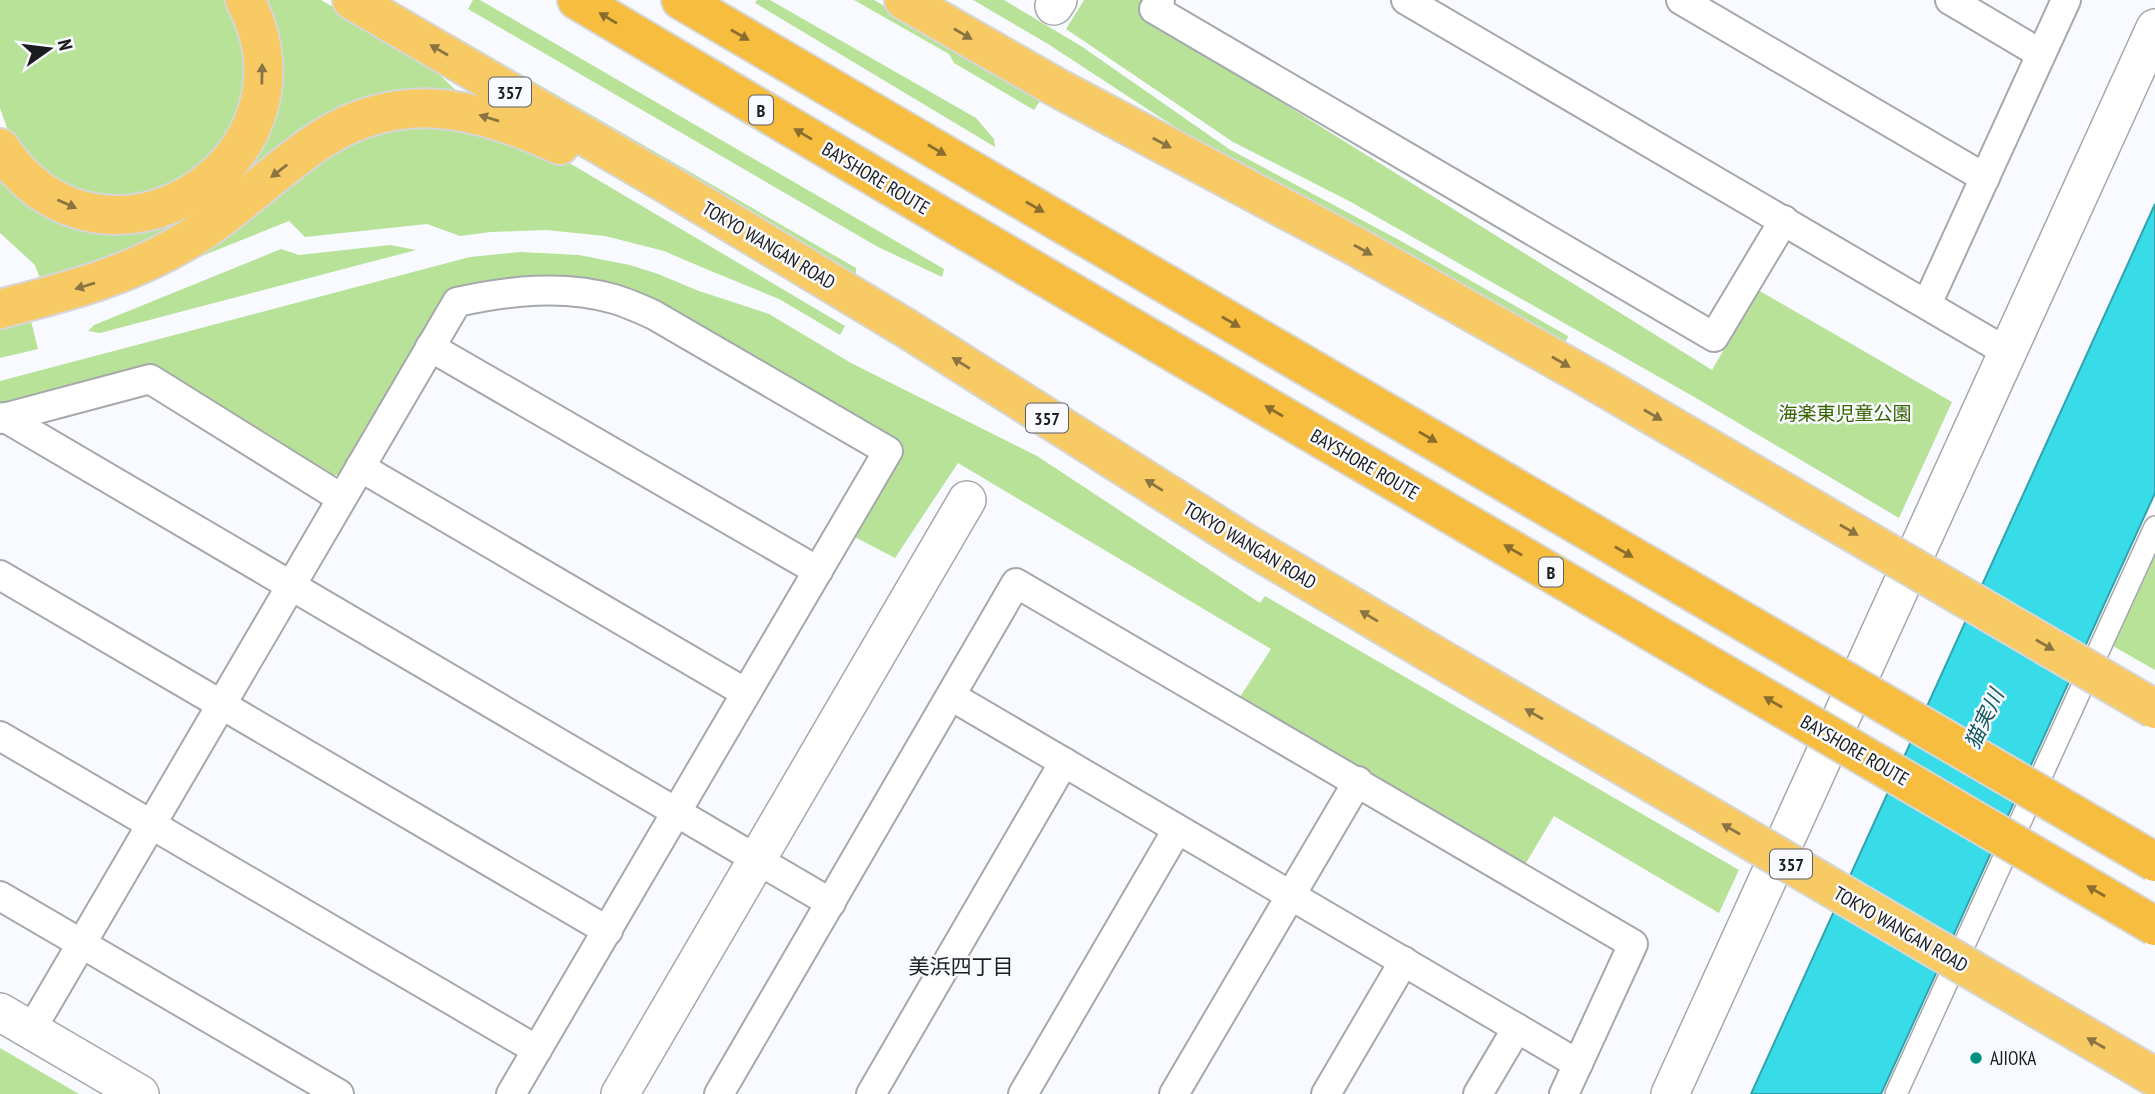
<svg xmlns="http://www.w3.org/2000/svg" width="2155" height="1094" viewBox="0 0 2155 1094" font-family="'PT Sans Narrow','Noto Sans JP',sans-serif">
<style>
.green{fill:#b7e298}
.water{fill:#38dce9;stroke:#30a3ac;stroke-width:2}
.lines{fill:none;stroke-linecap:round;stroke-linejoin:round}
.pedestrian-casing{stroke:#a6a8ac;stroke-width:24}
.minor-casing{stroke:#a6a8ac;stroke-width:32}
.tertiary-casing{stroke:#a6a8ac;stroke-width:40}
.trunk-casing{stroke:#d6d6d7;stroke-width:42}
.motorway-casing{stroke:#d6d6d7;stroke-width:42}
.pedestrian{stroke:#fff;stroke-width:21}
.minor{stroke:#fff;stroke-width:28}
.tertiary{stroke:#fff;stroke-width:37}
.trunk{stroke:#f8ca64;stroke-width:38}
.motorway{stroke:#f6bd3e;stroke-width:38}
.trunk-bridge-casing{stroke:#d6d6d7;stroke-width:42;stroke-linecap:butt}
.motorway-bridge-casing{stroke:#d6d6d7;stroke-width:42;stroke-linecap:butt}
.trunk-bridge{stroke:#f8ca64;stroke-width:38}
.motorway-bridge{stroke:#f6bd3e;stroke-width:38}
.oneway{fill:#896d2e}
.oneway2{fill:#8a7442}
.poi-dot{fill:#00927e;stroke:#f8faff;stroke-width:2.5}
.labels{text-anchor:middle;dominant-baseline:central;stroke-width:5;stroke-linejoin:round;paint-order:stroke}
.shield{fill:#f8faff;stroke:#5e5f62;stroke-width:2}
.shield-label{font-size:18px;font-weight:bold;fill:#1c1d1f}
.street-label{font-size:19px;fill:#1c1d1f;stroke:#f8faff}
.park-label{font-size:19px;fill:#386300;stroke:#f8faff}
.poi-label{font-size:19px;fill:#1c1d1f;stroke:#f8faff;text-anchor:start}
.water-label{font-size:21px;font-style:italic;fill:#14565b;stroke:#f8faff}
.neighbourhood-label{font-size:21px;fill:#1c1d1f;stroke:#f8faff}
</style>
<rect width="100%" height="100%" fill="#f8faff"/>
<g class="green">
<path d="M0 0H230L249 51 240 124 187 183 119 201 63 186 26 155 8 131 0 108Z"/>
<path d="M259 0H321L401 47 429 65 463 97 418 91 177 229 42 284 35 265 0 233V172L48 211 224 191Z"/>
<path d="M473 0H480L944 269 942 277 878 247 468 9Z"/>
<path d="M757 0H770L976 118 994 139 995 147 755 3Z"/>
<path d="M854 0H874L1042 98 1034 110 954 63 949 54Z"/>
<path d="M973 0H1004L1081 46 1229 149 1401 241 1568 336 1565 344 1184 133 1048 44Z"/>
<path d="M1084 0H1148L1140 14 1712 370 1758 290 1952 402 1899 518 1696 398 1349 201 1233 142 1066 29Z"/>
<path d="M453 35 856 268V276L448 43Z"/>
<path d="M423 118 526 141 571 164 845 326 840 335 779 299 706 269 664 251 605 236 546 230 491 232 460 236 427 224 305 237 289 221 60 313 56 311 343 140Z"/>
<path d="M390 245 416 250 100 333 88 331 94 325 281 249 299 255Z"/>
<path d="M521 252 579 255 630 265 658 274 699 291 769 314 851 363 1037 456 1260 603 1265 596 1739 870 1719 913 1554 816 1523 868 1238 700 1271 649 958 463 895 558 853 536 904 449 900 440 665 305 619 291 493 282 452 288 344 473 331 476 147 368 0 407V381L470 257Z"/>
<path d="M29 313 38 349 0 358V320Z"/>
<path d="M2155 552V670L2113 646Z"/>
<path d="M0 1048 79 1094H0Z"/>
</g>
<path class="water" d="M2155 204V493L1881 1094H1751Z"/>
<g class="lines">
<defs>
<path id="pedestrian" d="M1896 1094 2155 527"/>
<g id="minor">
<path d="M1160 0 1154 9 1714 337 1784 220"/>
<path d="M1406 0 2007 352"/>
<path d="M1681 0 1985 178"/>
<path d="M1950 0 2041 54"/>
<path d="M1927 304 2066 0"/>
<path d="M430 347 818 571"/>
<path d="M4 417 831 903"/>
<path d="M0 419 150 379 341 498"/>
<path d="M360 467 746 693"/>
<path d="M0 575 608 931"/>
<path d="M951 696 1578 1064"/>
<path d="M0 736 537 1050"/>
<path d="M0 896 339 1094"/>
<path d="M31 1030 457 302C508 291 563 284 614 299 628 303 641 309 654 315L888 451 511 1094"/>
<path d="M719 1094 1016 583 1633 944 1564 1094"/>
<path d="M871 1094 1064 762"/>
<path d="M1023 1094 1177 830"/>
<path d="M1174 1094 1358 781"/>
<path d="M1326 1094 1404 961"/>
<path d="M1478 1094 1517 1028"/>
</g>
<g id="tertiary">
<path d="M1054 6 1058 0"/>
<path d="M0 1012 140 1094"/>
<path d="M620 1094 967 500"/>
<path d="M1670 1094 2155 28"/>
</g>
<g id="trunk">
<path d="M352 0 667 184 909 330 1245 543 1427 651"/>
<path d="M904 0 1054 86 1353 245 1594 381"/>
<path d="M0 148C103 303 329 162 245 0"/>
<path d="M0 309C69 291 126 277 188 240 232 213 269 176 310 147 393 87 473 105 560 145"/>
</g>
<g id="motorway">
<path d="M577 0 946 219"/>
<path d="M681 0 976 173"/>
</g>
</defs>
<use href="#pedestrian" class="pedestrian-casing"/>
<use href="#minor" class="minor-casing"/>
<use href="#tertiary" class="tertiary-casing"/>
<use href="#trunk" class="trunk-casing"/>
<use href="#motorway" class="motorway-casing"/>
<use href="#pedestrian" class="pedestrian"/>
<use href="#minor" class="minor"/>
<use href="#tertiary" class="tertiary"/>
<use href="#trunk" class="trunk"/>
<use href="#motorway" class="motorway"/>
<defs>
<g id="trunk-bridge">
<path d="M1594 381 2155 709"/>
<path d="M1427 651 2155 1077"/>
</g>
<g id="motorway-bridge">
<path d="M976 173 2155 862"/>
<path d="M946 219 2155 926"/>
</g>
</defs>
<use href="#trunk-bridge" class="trunk-bridge-casing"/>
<use href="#motorway-bridge" class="motorway-bridge-casing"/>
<use href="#trunk-bridge" class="trunk-bridge"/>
<use href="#motorway-bridge" class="motorway-bridge"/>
</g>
<defs><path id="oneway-solid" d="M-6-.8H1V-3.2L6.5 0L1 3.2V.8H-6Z" transform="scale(1.75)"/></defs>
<g class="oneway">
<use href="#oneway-solid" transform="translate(608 18) rotate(-149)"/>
<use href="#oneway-solid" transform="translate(740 35) rotate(30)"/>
<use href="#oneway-solid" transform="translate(803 134) rotate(-149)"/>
<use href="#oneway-solid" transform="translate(937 150) rotate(30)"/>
<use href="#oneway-solid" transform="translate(1035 207) rotate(30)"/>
<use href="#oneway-solid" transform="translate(1231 322) rotate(30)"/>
<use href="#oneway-solid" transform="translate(1274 411) rotate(-150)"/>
<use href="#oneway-solid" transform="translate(1428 437) rotate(30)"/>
<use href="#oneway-solid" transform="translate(1513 550) rotate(-150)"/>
<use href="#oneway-solid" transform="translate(1624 552) rotate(30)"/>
<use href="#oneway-solid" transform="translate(1773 702) rotate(-150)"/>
<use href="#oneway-solid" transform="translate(2096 891) rotate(-150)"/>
</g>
<g class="oneway2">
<use href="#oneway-solid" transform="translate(963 34) rotate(30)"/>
<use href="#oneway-solid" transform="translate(439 50) rotate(-150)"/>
<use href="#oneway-solid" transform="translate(262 74) rotate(-89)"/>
<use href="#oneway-solid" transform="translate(489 118) rotate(-163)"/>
<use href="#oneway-solid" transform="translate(1162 143) rotate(28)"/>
<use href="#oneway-solid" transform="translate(279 171) rotate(142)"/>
<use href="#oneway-solid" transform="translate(67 204) rotate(24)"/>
<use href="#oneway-solid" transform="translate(1363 250) rotate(29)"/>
<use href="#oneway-solid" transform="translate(85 286) rotate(163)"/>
<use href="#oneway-solid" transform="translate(1561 362) rotate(30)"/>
<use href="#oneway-solid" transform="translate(961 363) rotate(-148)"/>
<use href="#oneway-solid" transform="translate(1653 415) rotate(30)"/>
<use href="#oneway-solid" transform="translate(1154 485) rotate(-148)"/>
<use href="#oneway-solid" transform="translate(1849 530) rotate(30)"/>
<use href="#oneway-solid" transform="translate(1369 616) rotate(-149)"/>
<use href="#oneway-solid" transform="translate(2045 645) rotate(30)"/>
<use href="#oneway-solid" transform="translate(1534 714) rotate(-150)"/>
<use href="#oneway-solid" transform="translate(1731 829) rotate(-150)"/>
<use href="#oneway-solid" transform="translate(2096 1043) rotate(-150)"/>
</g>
<circle class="poi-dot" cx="1976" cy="1058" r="7"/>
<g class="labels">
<g class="shield">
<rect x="489" y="77.5" width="42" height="29" rx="5"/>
<rect x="749" y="95.5" width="24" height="29" rx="5"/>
<rect x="1026" y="403.5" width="42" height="29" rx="5"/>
<rect x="1539" y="557.5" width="24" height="29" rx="5"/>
<rect x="1770" y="849.5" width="42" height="29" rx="5"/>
</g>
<g class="shield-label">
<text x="510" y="92">357</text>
<text x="761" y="110">B</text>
<text x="1047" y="418">357</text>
<text x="1551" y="572">B</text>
<text x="1791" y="864">357</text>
</g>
<g class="street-label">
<text transform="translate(876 178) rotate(31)">BAYSHORE ROUTE</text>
<text transform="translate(769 245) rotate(31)">TOKYO WANGAN ROAD</text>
<text transform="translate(1365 464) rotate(30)">BAYSHORE ROUTE</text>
<text transform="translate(1250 545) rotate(31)">TOKYO WANGAN ROAD</text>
<text transform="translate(1855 750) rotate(30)">BAYSHORE ROUTE</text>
<text transform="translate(1901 929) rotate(30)">TOKYO WANGAN ROAD</text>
</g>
<g class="park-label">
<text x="1845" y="413">海楽東児童公園</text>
</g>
<g class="poi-label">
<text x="1990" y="1058">AJIOKA</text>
</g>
<g class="water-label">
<text transform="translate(1984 719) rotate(-65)">猫実川</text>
</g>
<g class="neighbourhood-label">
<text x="961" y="966">美浜四丁目</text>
</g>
</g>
<g transform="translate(49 49) rotate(76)" stroke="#f8faff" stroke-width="5" paint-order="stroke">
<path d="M0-5L12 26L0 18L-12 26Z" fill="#1c1d1f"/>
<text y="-10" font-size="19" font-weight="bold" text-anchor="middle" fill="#1c1d1f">N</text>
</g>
</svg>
